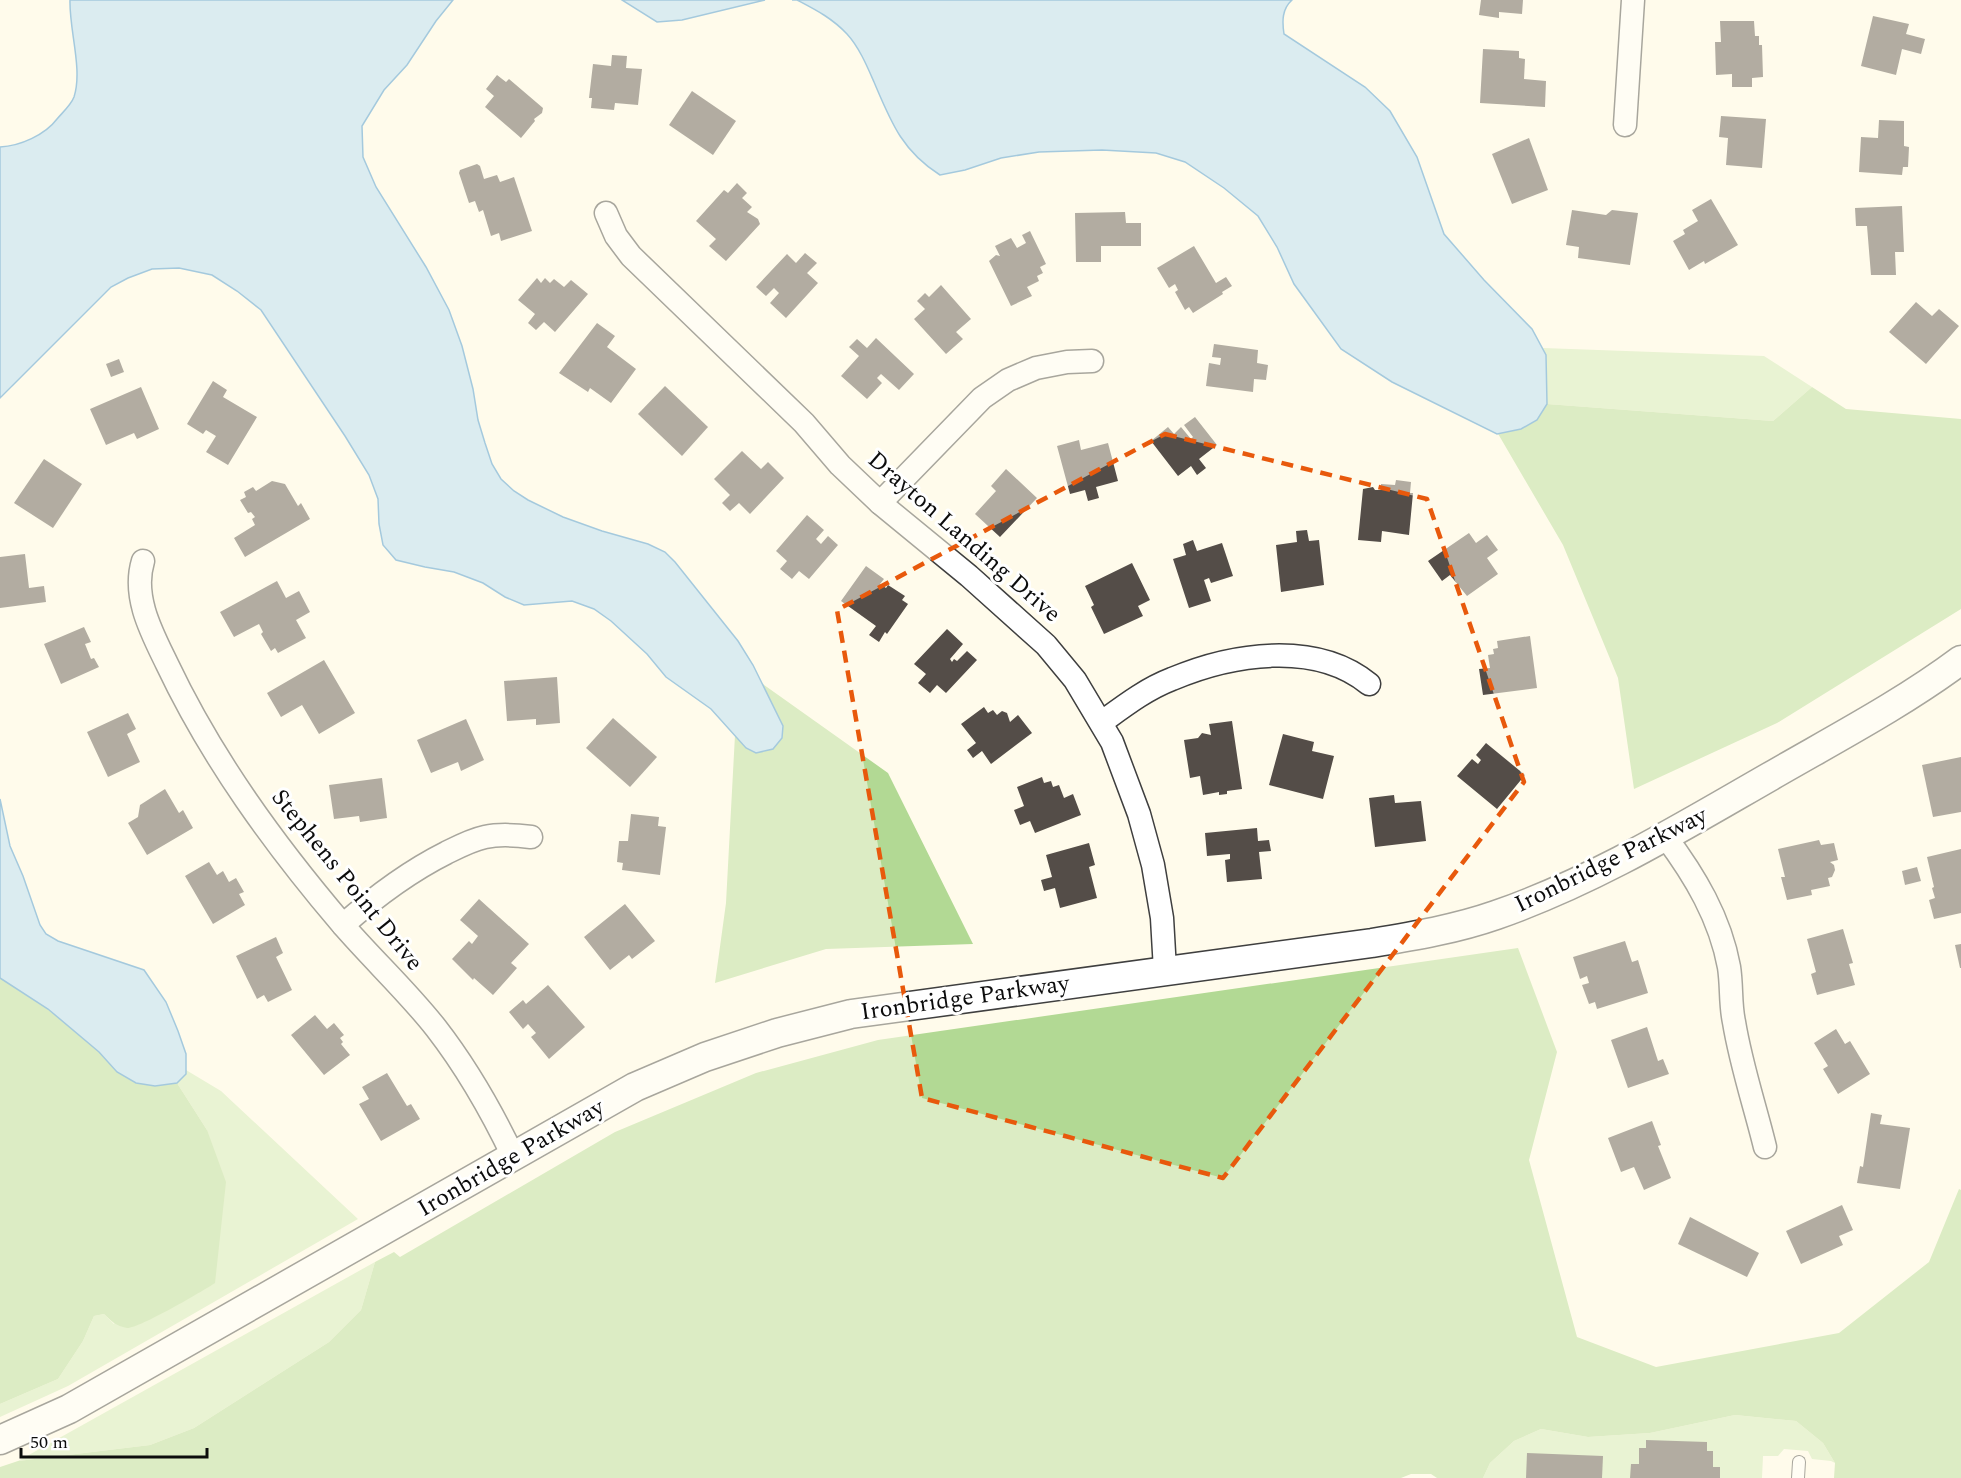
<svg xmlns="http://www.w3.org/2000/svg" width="1961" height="1478" viewBox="0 0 1961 1478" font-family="Spectral,serif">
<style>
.green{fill:#cfe8b5}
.forest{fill:#b2d994}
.water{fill:#b0daf6;stroke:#378dcd;stroke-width:1.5}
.building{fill:#544d48}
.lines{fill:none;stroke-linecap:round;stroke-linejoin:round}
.service-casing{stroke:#3f3f3f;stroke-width:14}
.minor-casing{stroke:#3f3f3f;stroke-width:25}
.tertiary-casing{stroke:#3f3f3f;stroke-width:31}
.service{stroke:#fff;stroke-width:12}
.minor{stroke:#fff;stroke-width:22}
.tertiary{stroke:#fff;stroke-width:28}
.marked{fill:none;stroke:#e8590c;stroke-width:4.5;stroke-dasharray:12 8;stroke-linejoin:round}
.labels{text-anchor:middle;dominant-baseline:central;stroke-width:6;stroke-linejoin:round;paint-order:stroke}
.street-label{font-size:24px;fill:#0c0c0c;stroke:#fff}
</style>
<rect width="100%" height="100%" fill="#fffbeb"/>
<g class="green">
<path d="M1543 348 1764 356 1812 387 1773 421 1547 404 1546 355Z"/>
<path d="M186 1070 221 1091 358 1219 68 1386 0 1417V1404L58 1379 83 1341 94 1316 104 1314 114 1324 207 1130 177 1083 186 1074Z"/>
<path d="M375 1262 361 1310 329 1342 194 1428 150 1445 18 1461Z"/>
<path d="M1735 1415 1796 1421 1823 1443 1835 1463 1831 1461 1812 1459 1808 1451 1784 1449 1778 1456H1763L1762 1478H1483L1490 1463 1514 1441 1541 1429 1588 1437 1650 1433Z"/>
</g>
<g class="forest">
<path d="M1812 387 1846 409 1961 419V609L1777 723 1634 789 1618 678 1563 545 1497 432C1523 429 1533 428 1547 404L1773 421Z"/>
<path d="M760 682 888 773 973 944 826 949 715 983 726 903 735 735 746 747 783 726Z"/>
<path d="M1518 948 1557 1052 1529 1160 1577 1337 1656 1367 1839 1333 1929 1262 1959 1189 1961 1190V1478H1834L1835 1463 1823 1443 1796 1421 1735 1415 1650 1433 1588 1437 1541 1429 1514 1441 1490 1463 1483 1478H1437L1431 1474H1411L1401 1478H0V1467L18 1461 150 1445 194 1428 329 1342 361 1310 375 1262 394 1252 400 1257 615 1132 756 1073 878 1040Z"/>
<path d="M0 978 48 1009 99 1052 117 1072 155 1086 177 1083 207 1130 226 1182 215 1283C203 1291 138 1329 127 1328 116 1326 111 1321 104 1314L94 1316 83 1341 58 1379 0 1404Z"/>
</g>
<g class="water">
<path d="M70 0H453L436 21 407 65 384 90 362 126 363 157 376 187 426 267 449 310 462 346 473 389 478 420 485 443 492 464 501 479 514 491 528 500 563 517 602 531 648 544 665 552 675 562 738 641 753 665 783 726 782 738 773 749 756 753 746 748 711 709 666 677 647 654 611 621 594 609 572 601 524 605 505 597 483 583 454 572 425 567 396 560 383 545 379 524 378 499 369 475 345 436 261 310 237 291 212 275 179 268 152 269 128 278 111 287 0 398V147C20 146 45 135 57 119 62 113 71 105 74 97 83 69 69 30 70 0Z"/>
<path d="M622 0H765L682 20 657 22Z"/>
<path d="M792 0H1292C1282 9 1282 21 1284 34L1365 87 1390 111 1417 157 1444 234 1484 280 1532 329 1546 355 1547 404 1537 420 1521 429 1497 434 1392 382 1341 349 1294 284 1277 247 1258 216 1224 188 1185 162 1156 153 1102 150 1039 152 1001 158 965 170 940 175C902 151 891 122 874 82 867 66 859 47 847 34 832 18 816 10 797 0Z"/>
<path d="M0 799 10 846 23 876 40 925 46 934 58 941 144 970 166 1002 178 1031 186 1054V1074L177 1083 155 1086 136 1083 117 1072 99 1052 48 1009 0 978Z"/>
</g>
<g class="building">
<path d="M1481 0H1523L1522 14 1499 12V18L1479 15Z"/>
<path d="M1873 16 1909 24 1906 34 1925 39 1921 54 1902 49 1896 75 1861 66Z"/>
<path d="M1720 21H1754L1755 36H1759V45H1762L1763 77 1752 78V87H1732V74L1716 75 1715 42H1721Z"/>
<path d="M1483 49 1519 51V58L1525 59 1524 79 1546 81 1545 107 1480 103Z"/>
<path d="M612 55 627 56 626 68 642 69 638 105 615 103 614 110 591 108 592 98H589L593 64 611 66Z"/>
<path d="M497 75 506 82 509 79 543 108 542 113 534 119 535 121 521 138 485 107 494 96 486 89Z"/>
<path d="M692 91 736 121 713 155 669 125Z"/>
<path d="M1721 116 1766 119 1762 168 1726 165 1728 138 1719 137Z"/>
<path d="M1879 120 1904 121V146L1909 147 1908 167H1903L1902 175 1859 172 1861 137 1878 138Z"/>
<path d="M1529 138 1548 190 1512 204 1492 154Z"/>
<path d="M477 164 480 166 484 179 497 175 500 182 514 177 532 231 501 241 499 233 491 236 483 210 479 212 475 201 469 203 459 173 460 170Z"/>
<path d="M737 183 747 193 742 198 752 207 747 212 758 219 760 224 726 261 709 246 716 239 696 221 724 190 728 193Z"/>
<path d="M1711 199 1738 245 1705 264 1704 261 1689 270 1673 241 1685 234 1683 230 1698 221 1692 210Z"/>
<path d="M1902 206 1904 252H1895L1896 275H1871L1867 226H1856L1855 208Z"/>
<path d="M1572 210 1606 215 1612 210 1638 213 1630 265 1578 258 1579 247 1566 245Z"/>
<path d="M1125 212 1126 223H1141V246H1101V262H1076L1075 213Z"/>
<path d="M1030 231 1046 264 1040 267 1043 273 1037 276 1039 281 1027 287 1032 296 1011 306 989 261 996 255 1000 256 995 246 1011 238 1017 248 1026 243 1022 235Z"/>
<path d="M1194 246 1216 283 1226 277 1232 286 1222 292 1223 294 1193 313 1189 307 1185 310 1175 292 1178 290 1175 284 1169 288 1157 268Z"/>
<path d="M805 253 817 263 807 273 818 283 786 318 770 303 779 293 774 288 766 296 756 287 787 254 796 263Z"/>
<path d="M537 278 541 283 545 278 550 283 554 279 564 287 571 280 588 294 555 332 544 322 536 330 528 323 535 314 518 300Z"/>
<path d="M941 285 971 319 956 332 963 339 946 354 914 319 925 309 917 301 925 293 929 297Z"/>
<path d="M1916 302 1932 316 1939 309 1959 326 1926 364 1889 332Z"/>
<path d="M597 323 615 336 607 347 636 369 611 403 590 388 588 392 559 373Z"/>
<path d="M876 338 914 374 899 390 881 374 877 378 882 383 867 399 841 376 859 356 849 347 857 339 867 348Z"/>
<path d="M1214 344 1258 350 1257 363 1268 365 1266 380 1254 379 1253 392 1206 386 1209 363 1220 365 1221 358 1212 357Z"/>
<path d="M119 359 124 372 111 377 106 364Z"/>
<path d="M213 381 227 390 223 397 257 417 228 465 206 452 216 436 206 430 203 434 187 424Z"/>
<path d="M665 386 708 427 682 456 638 414Z"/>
<path d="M141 387 159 429 137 439 134 433 106 445 90 409Z"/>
<path d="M1195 417 1217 445 1199 459 1206 468 1197 475 1191 466 1178 476 1151 441 1168 427 1174 434 1181 427 1191 439 1193 437 1184 425Z"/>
<path d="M1079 440 1081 450 1108 443 1118 481 1096 487 1099 498 1088 501 1085 490 1070 494 1057 446Z"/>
<path d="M742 451 761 469 768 462 784 478 750 514 739 503 730 511 722 503 730 495 714 479Z"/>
<path d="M44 459 82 484 53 528 14 503Z"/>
<path d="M1006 469 1037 498 1000 537 975 514 996 491 991 486Z"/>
<path d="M1396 480 1411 482 1410 493H1413L1409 535 1382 531 1381 542 1358 540 1363 489 1373 487 1375 490H1381V484L1395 485Z"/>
<path d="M272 481 285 484 298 506 301 503 310 519 245 557 234 538 255 525 252 519 255 517 251 512 248 513 240 500 246 497 244 492 253 487 256 491Z"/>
<path d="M807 515 824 530 816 539 821 544 828 536 838 545 809 579 799 571 792 579 780 569 787 561 776 551Z"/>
<path d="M1307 530 1309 541 1319 540 1324 585 1281 592 1276 545 1297 542 1296 531Z"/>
<path d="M1469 533 1476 543 1487 535 1498 550 1487 558 1498 574 1467 596 1450 575 1442 581 1428 561Z"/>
<path d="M1193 540 1197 551 1222 543 1233 576 1211 583 1209 578 1204 580 1211 601 1189 608 1173 559 1186 555 1183 544Z"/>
<path d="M25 554 29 588 44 586 46 602 0 608V557Z"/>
<path d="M1132 563 1150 600 1138 606 1143 616 1104 634 1091 607 1094 605 1085 586Z"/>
<path d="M866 566 884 579 880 584 886 588 888 585 905 596 902 600 908 604 887 634 885 632 879 642 869 635 876 626 841 601Z"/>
<path d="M277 581 286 598 299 591 310 612 296 620 306 638 278 653 275 648 271 651 261 634 263 632 259 624 234 637 220 612Z"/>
<path d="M84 627 91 642 85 644 91 659 94 658 99 667 61 684 44 644Z"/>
<path d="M947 629 963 644 950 659 952 662 954 659 957 661 967 651 977 660 946 693 937 685 930 693 918 683 926 674 914 664Z"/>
<path d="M1530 636 1537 688 1483 695 1479 669 1490 668 1488 655 1494 654 1493 649 1498 648 1497 641Z"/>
<path d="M324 660 355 713 319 734 302 705 281 717 267 693Z"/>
<path d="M557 677 560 723 536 725V719L507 721 504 681Z"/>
<path d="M984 707 988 713 993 710 997 715 1002 711 1007 713 1010 722 1018 715 1032 733 991 764 982 751 973 758 967 750 976 743 961 724Z"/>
<path d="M128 713 136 729 127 734 140 762 108 777 87 732Z"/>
<path d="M613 718 657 757 630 787 586 748Z"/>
<path d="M466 719 484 760 461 771 458 762 431 773 417 740Z"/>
<path d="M1232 721 1242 789 1227 791V794L1219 795V792L1203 795 1200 776 1190 778 1184 740 1198 738 1202 733 1211 735 1209 724Z"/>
<path d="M1283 734 1314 742 1312 751 1334 756 1323 799 1269 785Z"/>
<path d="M1486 743 1525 775 1497 809 1457 776 1472 759 1478 764 1481 760 1476 755Z"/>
<path d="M1961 757V812L1933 817 1922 765Z"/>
<path d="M1042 777 1044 783 1051 781 1053 787 1059 785 1064 798 1073 794 1081 815 1035 833 1030 821 1020 825 1014 810 1024 806 1017 787Z"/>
<path d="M382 778 387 818 360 822 359 816 334 819 329 785Z"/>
<path d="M165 789 179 813 183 810 193 828 147 855 128 823 138 817 140 805Z"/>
<path d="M1394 795 1395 803 1421 801 1426 841 1375 847 1369 798Z"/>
<path d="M631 814 659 817 658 826 666 827 660 875 622 870 623 863 617 862 619 841H628Z"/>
<path d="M1257 828 1258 841 1269 840 1271 851 1259 852 1262 879 1227 882 1225 860 1230 859V854L1207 856 1205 833Z"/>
<path d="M1819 840 1821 845 1834 843 1838 860 1830 862 1834 865 1835 870 1832 877 1828 878 1830 886 1811 890 1812 895 1787 900 1781 877H1785L1778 849Z"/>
<path d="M1089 843 1095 865 1089 867 1097 898 1060 908 1055 888 1044 891 1041 880 1052 877 1046 855Z"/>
<path d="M1961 849V913L1934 919 1929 900 1935 898 1932 888 1934 887 1927 857Z"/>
<path d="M209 862 217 875 223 871 229 882 236 878 244 892 239 894 245 905 213 924 185 876Z"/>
<path d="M1917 867 1921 881 1905 885 1902 871Z"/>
<path d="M479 899 529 944 511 963 517 968 493 995 474 978 473 980 452 959 469 941 472 944 478 936 460 920Z"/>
<path d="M625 904 655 941 632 959 629 955 610 970 584 937Z"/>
<path d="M1843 929 1853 963 1849 964 1855 985 1817 995 1811 974 1816 972 1807 939Z"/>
<path d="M276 937 283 953 276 957 292 990 268 1002 264 995 257 999 236 956Z"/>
<path d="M1625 941 1632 962 1638 960 1648 993 1597 1009 1595 1002 1589 1004 1582 985 1589 983 1587 976 1580 979 1573 957Z"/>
<path d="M1961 944V968H1960L1955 945Z"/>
<path d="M548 985 585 1027 549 1059 531 1037 536 1033 528 1024 523 1029 509 1012 523 1000 526 1004Z"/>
<path d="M315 1015 327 1029 334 1023 344 1035 340 1038 343 1042 341 1044 350 1055 324 1075 291 1035Z"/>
<path d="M1647 1027 1658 1061 1663 1059 1669 1074 1628 1088 1611 1040Z"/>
<path d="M1836 1029 1845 1044 1850 1041 1870 1074 1838 1094 1823 1069 1828 1066 1814 1043Z"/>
<path d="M387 1073 407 1106 411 1104 420 1119 381 1141 359 1104 369 1099 362 1087Z"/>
<path d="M1871 1113 1882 1115 1880 1124 1910 1128 1900 1189 1857 1183 1860 1166 1863 1167Z"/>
<path d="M1652 1121 1661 1145 1658 1146 1671 1178 1644 1190 1634 1167 1621 1172 1608 1138Z"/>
<path d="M1842 1205 1853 1230 1839 1236 1843 1245 1801 1264 1786 1231Z"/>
<path d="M1690 1217 1759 1253 1747 1277 1678 1244Z"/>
<path d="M1646 1440 1707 1442V1451H1713V1467H1720V1478H1630L1631 1464H1639V1448H1646Z"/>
<path d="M1527 1453 1603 1456 1602 1478H1526Z"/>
</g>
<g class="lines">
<defs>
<path id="service" d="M1798 1478 1799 1462"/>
<g id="minor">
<path d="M1625 125 1633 0"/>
<path d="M606 213 616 236 631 256 804 423 840 465 880 503 969 576 1046 645 1075 680 1112 742 1139 814 1153 865 1162 918 1165 970"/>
<path d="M880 503 982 398 1008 380 1036 368 1067 362 1092 361"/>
<path d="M143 561C132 597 152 633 167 664 212 759 274 844 342 924 372 959 407 991 436 1028 467 1068 491 1110 513 1156"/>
<path d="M1102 722C1124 706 1146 689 1172 679 1231 654 1315 640 1369 684"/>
<path d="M1665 836C1695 876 1720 918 1729 967 1732 986 1730 1004 1734 1022 1741 1065 1755 1106 1765 1147"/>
<path d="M343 925C375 897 408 872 446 853 458 847 471 840 485 837 499 834 516 835 531 837"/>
</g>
<path id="tertiary" d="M0 1440 69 1409 635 1087 705 1057 777 1033 851 1014 1372 943C1414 936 1456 929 1496 915 1594 881 1682 827 1771 776 1835 739 1902 704 1961 660"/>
</defs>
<use href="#service" class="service-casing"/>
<use href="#minor" class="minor-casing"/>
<use href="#tertiary" class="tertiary-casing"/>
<use href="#service" class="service"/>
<use href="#minor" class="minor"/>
<use href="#tertiary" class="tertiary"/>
</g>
<path d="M0 0H1961V1478H0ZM1165 434 1427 499 1524 782 1223 1178 922 1098 837 610Z" fill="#fffbeb" fill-opacity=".55" fill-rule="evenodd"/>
<path class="marked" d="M1165 434 1427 499 1524 782 1223 1178 922 1098 837 610Z"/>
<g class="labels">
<g class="street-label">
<text transform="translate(964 537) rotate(41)">Drayton Landing Drive</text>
<text transform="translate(1611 860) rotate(-26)">Ironbridge Parkway</text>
<text transform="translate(347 880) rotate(51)">Stephens Point Drive</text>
<text transform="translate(965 998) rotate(-8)">Ironbridge Parkway</text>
<text transform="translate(511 1158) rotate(-30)">Ironbridge Parkway</text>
</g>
</g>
<path d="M21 1448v9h186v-9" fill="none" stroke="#0c0c0c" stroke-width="3"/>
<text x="30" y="1448" font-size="18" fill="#0c0c0c" stroke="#ffffff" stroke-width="4.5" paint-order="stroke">50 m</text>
</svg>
